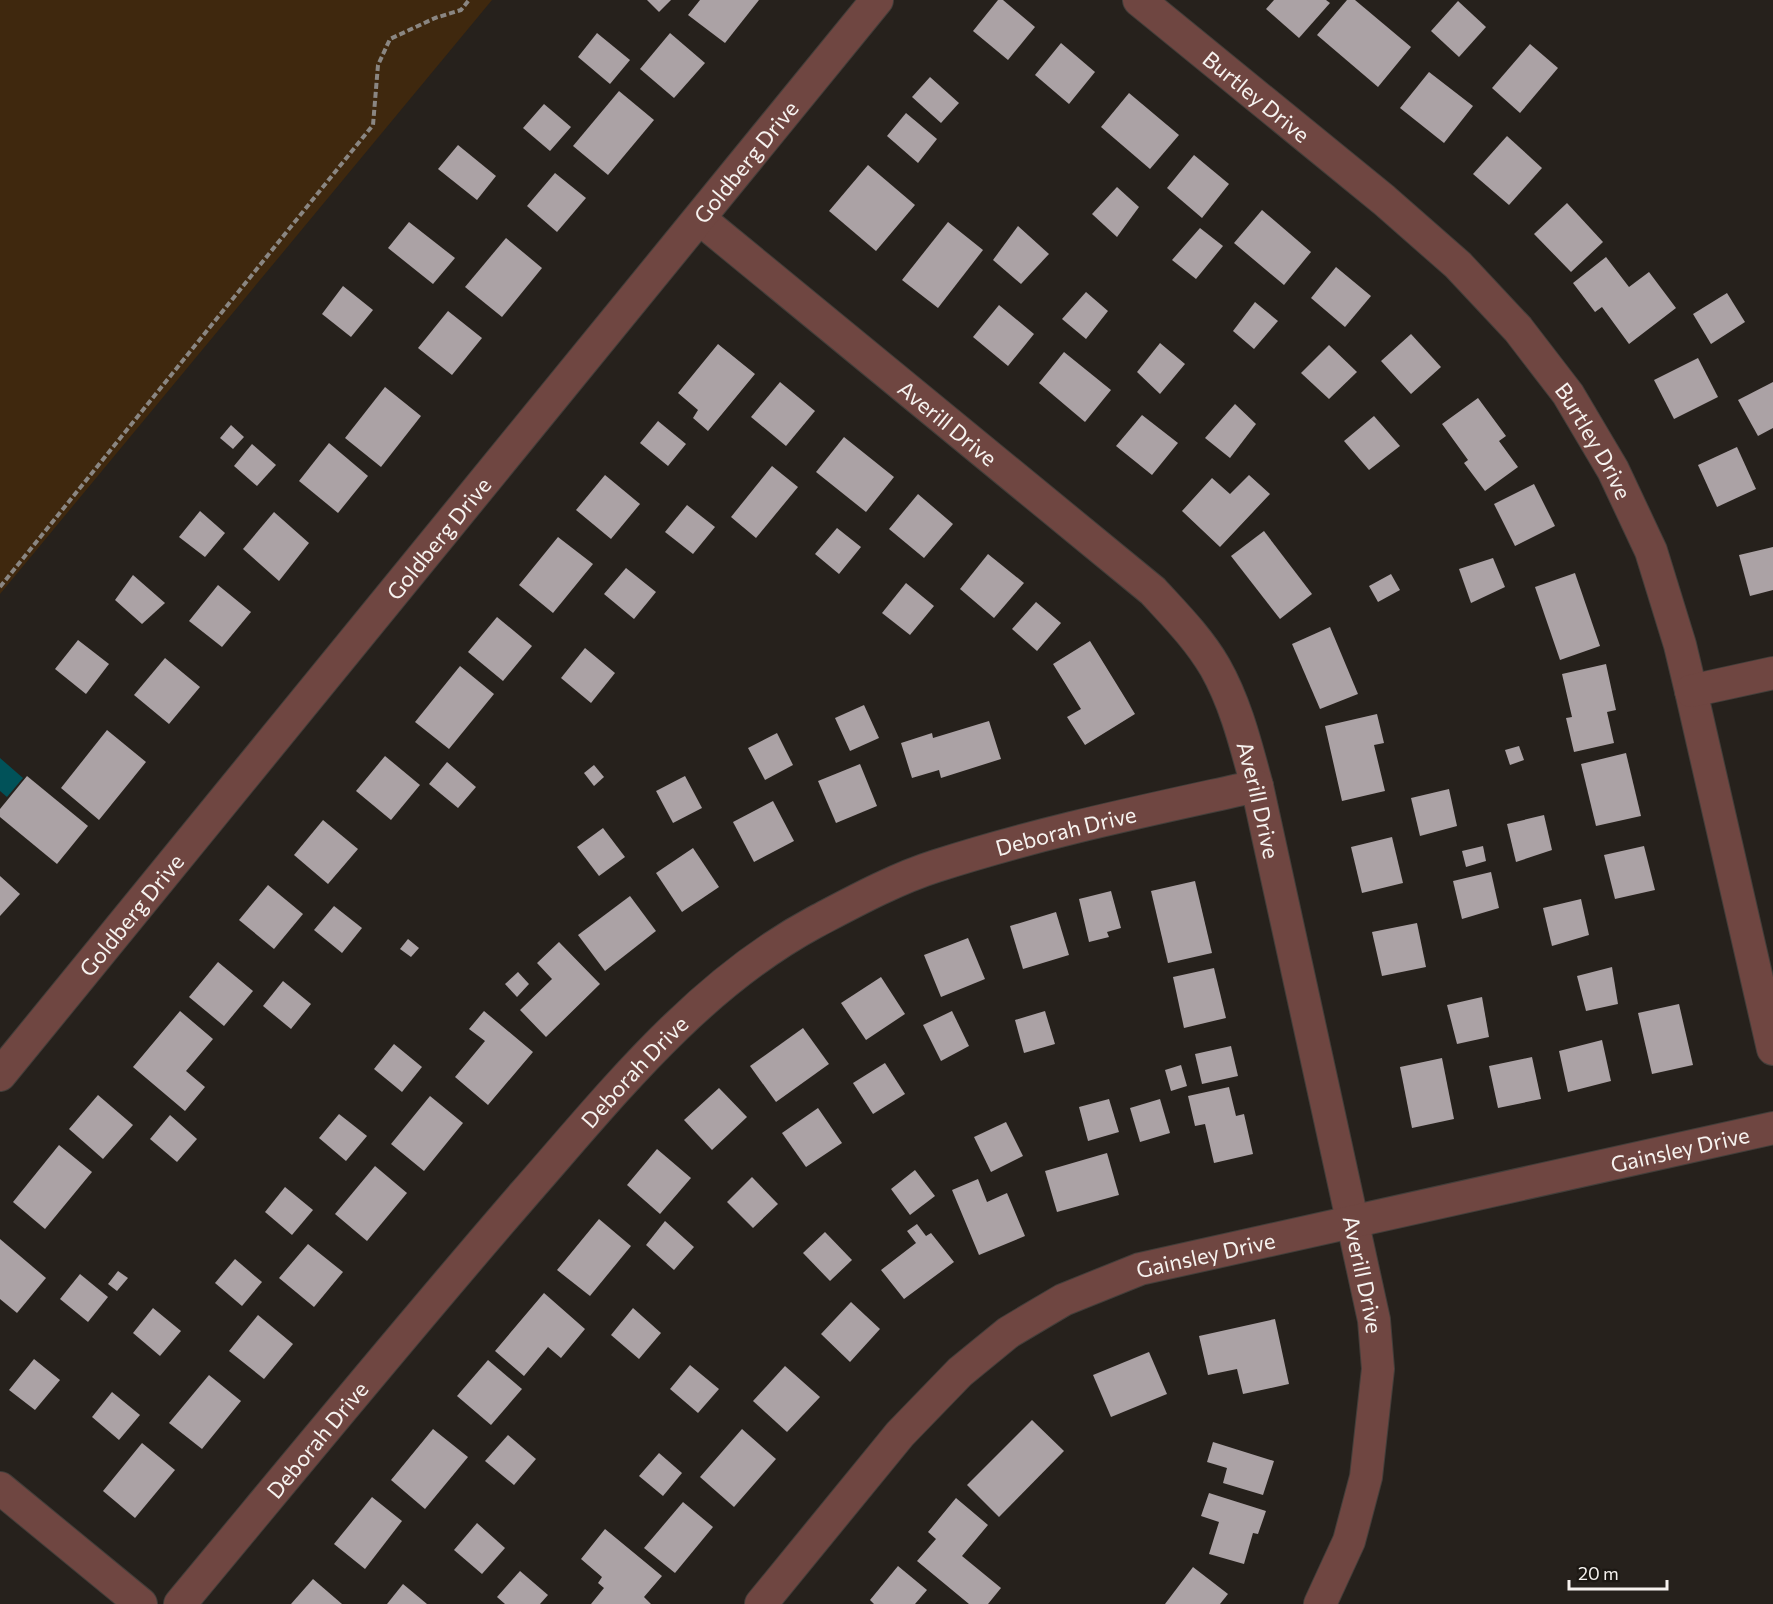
<svg xmlns="http://www.w3.org/2000/svg" width="1773" height="1604" viewBox="0 0 1773 1604" font-family="Commissioner,sans-serif">
<style>
.green{fill:#3f280e}
.water{fill:#015259}
.building{fill:#aba2a5}
.lines{fill:none;stroke-linecap:round;stroke-linejoin:round}
.minor-casing{stroke:#433e3a;stroke-width:34}
.path{stroke:#8a8682;stroke-width:4;stroke-dasharray:6 3;stroke-linecap:butt}
.minor{stroke:#6f4641;stroke-width:32}
.labels{text-anchor:middle;dominant-baseline:central;stroke-width:6;stroke-linejoin:round;paint-order:stroke}
.street-label{font-size:22px;fill:#f6f2ef;stroke:#1c1813}
</style>
<rect width="100%" height="100%" fill="#26211c"/>
<path class="green" d="M0 0H492L0 594Z"/>
<path class="water" d="M0 758 23 778 7 797 0 791Z"/>
<g class="building">
<path d="M647 0H671L659 12Z"/>
<path d="M700 0H759L725 43 688 15Z"/>
<path d="M998 0H1003L1035 27 1008 60 973 31Z"/>
<path d="M1274 0H1326L1330 3 1299 38 1266 9Z"/>
<path d="M1347 0H1355L1411 47 1378 87 1317 35Z"/>
<path d="M1458 1 1486 27 1459 57 1431 31Z"/>
<path d="M597 33 630 60 610 84 578 57Z"/>
<path d="M670 33 705 63 674 98 640 69Z"/>
<path d="M1061 43 1095 72 1069 104 1035 75Z"/>
<path d="M1530 44 1558 68 1520 113 1492 88Z"/>
<path d="M1429 72 1473 106 1444 143 1400 108Z"/>
<path d="M930 77 959 103 941 123 912 97Z"/>
<path d="M619 91 654 120 608 175 573 146Z"/>
<path d="M1129 93 1179 135 1150 169 1101 127Z"/>
<path d="M544 104 571 127 550 151 523 128Z"/>
<path d="M906 113 937 139 918 163 887 136Z"/>
<path d="M1507 136 1542 168 1509 205 1473 174Z"/>
<path d="M458 145 496 176 477 200 438 169Z"/>
<path d="M1194 155 1229 184 1202 218 1167 188Z"/>
<path d="M868 165 915 205 876 251 829 211Z"/>
<path d="M555 173 586 198 557 232 527 206Z"/>
<path d="M1117 187 1139 207 1117 237 1092 214Z"/>
<path d="M1567 203 1603 242 1571 272 1534 234Z"/>
<path d="M1262 210 1311 252 1284 285 1234 243Z"/>
<path d="M409 222 455 258 433 284 388 248Z"/>
<path d="M948 222 983 250 938 308 902 280Z"/>
<path d="M1018 226 1049 254 1021 284 993 260Z"/>
<path d="M1200 228 1223 246 1196 279 1172 260Z"/>
<path d="M506 238 542 268 502 317 465 287Z"/>
<path d="M1606 257 1629 287 1649 272 1676 308 1629 344 1602 307 1595 312 1573 283Z"/>
<path d="M1336 267 1371 296 1345 327 1311 298Z"/>
<path d="M343 286 373 310 351 337 322 314Z"/>
<path d="M1086 292 1108 311 1086 339 1062 319Z"/>
<path d="M1727 293 1745 322 1711 344 1693 314Z"/>
<path d="M1255 302 1278 321 1254 349 1233 331Z"/>
<path d="M999 305 1034 334 1008 366 973 337Z"/>
<path d="M448 311 482 338 452 375 418 348Z"/>
<path d="M1411 334 1441 367 1411 394 1381 361Z"/>
<path d="M1160 343 1185 364 1160 394 1137 372Z"/>
<path d="M718 344 755 374 708 431 693 418 698 410 678 393Z"/>
<path d="M1329 345 1357 372 1329 399 1301 373Z"/>
<path d="M1064 352 1111 390 1085 422 1039 383Z"/>
<path d="M1698 358 1718 397 1674 419 1654 380Z"/>
<path d="M780 382 815 411 786 446 751 417Z"/>
<path d="M1773 382V428L1758 436 1738 400Z"/>
<path d="M385 387 421 416 381 467 345 438Z"/>
<path d="M1478 398 1506 436 1499 441 1518 467 1485 491 1464 463 1468 460 1442 424Z"/>
<path d="M1235 404 1256 424 1230 458 1205 438Z"/>
<path d="M1142 415 1178 443 1152 475 1116 446Z"/>
<path d="M1374 416 1400 446 1369 470 1344 441Z"/>
<path d="M658 421 686 444 668 466 640 443Z"/>
<path d="M231 425 244 437 233 449 220 438Z"/>
<path d="M844 437 894 477 866 512 816 472Z"/>
<path d="M329 443 368 476 338 513 299 481Z"/>
<path d="M252 444 276 465 257 486 234 466Z"/>
<path d="M1737 447 1756 489 1717 507 1698 465Z"/>
<path d="M772 466 798 487 756 538 731 517Z"/>
<path d="M605 475 640 504 611 539 576 510Z"/>
<path d="M1249 475 1270 494 1220 547 1182 511 1212 478 1230 494Z"/>
<path d="M1534 484 1555 526 1515 546 1494 504Z"/>
<path d="M918 494 953 524 924 558 889 529Z"/>
<path d="M687 505 715 527 693 554 665 532Z"/>
<path d="M200 511 225 533 205 557 179 537Z"/>
<path d="M274 512 309 543 279 581 243 549Z"/>
<path d="M837 528 861 547 839 574 815 554Z"/>
<path d="M1264 531 1312 594 1280 619 1231 556Z"/>
<path d="M558 537 593 564 553 613 519 585Z"/>
<path d="M1773 547V590L1750 596 1739 555Z"/>
<path d="M988 554 1024 583 994 618 960 589Z"/>
<path d="M1493 558 1505 587 1471 603 1459 569Z"/>
<path d="M626 568 656 592 634 619 604 594Z"/>
<path d="M1575 573 1600 646 1560 660 1535 587Z"/>
<path d="M1391 574 1400 590 1378 602 1369 586Z"/>
<path d="M133 575 165 603 142 624 115 600Z"/>
<path d="M906 583 934 606 910 635 882 613Z"/>
<path d="M218 585 251 612 222 647 189 621Z"/>
<path d="M1036 602 1061 623 1037 651 1012 629Z"/>
<path d="M497 617 532 646 503 681 468 652Z"/>
<path d="M1330 627 1358 694 1320 709 1292 644Z"/>
<path d="M78 640 109 664 86 694 55 669Z"/>
<path d="M1090 641 1135 714 1085 745 1067 717 1081 709 1053 664Z"/>
<path d="M585 648 615 673 591 703 561 678Z"/>
<path d="M165 658 200 687 169 724 134 695Z"/>
<path d="M1606 664 1616 710 1607 712 1614 743 1574 752 1566 718 1572 717 1562 674Z"/>
<path d="M460 666 494 694 449 749 415 722Z"/>
<path d="M864 705 879 738 850 751 835 718Z"/>
<path d="M1377 714 1384 743 1374 745 1385 791 1342 801 1325 726Z"/>
<path d="M989 721 1001 759 941 778 939 770 912 778 901 743 932 733 933 738Z"/>
<path d="M107 730 146 762 99 820 61 788Z"/>
<path d="M777 733 793 765 765 780 748 748Z"/>
<path d="M1519 746 1524 760 1510 765 1505 750Z"/>
<path d="M1626 753 1641 816 1596 826 1581 764Z"/>
<path d="M385 756 420 785 391 820 356 791Z"/>
<path d="M447 762 476 787 458 808 429 784Z"/>
<path d="M860 764 877 806 836 823 818 781Z"/>
<path d="M594 765 604 777 594 786 584 773Z"/>
<path d="M27 776 88 826 57 864 0 817V809Z"/>
<path d="M685 776 702 808 673 823 656 791Z"/>
<path d="M1449 789 1457 826 1420 836 1411 798Z"/>
<path d="M773 801 794 841 754 862 733 822Z"/>
<path d="M1544 815 1552 850 1516 862 1507 824Z"/>
<path d="M323 820 358 849 328 884 294 855Z"/>
<path d="M603 828 625 857 599 876 577 847Z"/>
<path d="M1392 837 1403 883 1362 893 1351 847Z"/>
<path d="M1483 846 1486 861 1466 867 1462 851Z"/>
<path d="M1644 846 1655 890 1615 899 1604 855Z"/>
<path d="M693 848 719 887 682 912 656 873Z"/>
<path d="M1491 872 1499 908 1462 919 1453 881Z"/>
<path d="M0 876 20 894 0 916Z"/>
<path d="M1195 881 1212 953 1168 963 1151 891Z"/>
<path d="M268 885 303 914 274 949 239 920Z"/>
<path d="M1111 891 1121 928 1107 932 1109 937 1089 942 1079 899Z"/>
<path d="M630 896 656 931 605 971 578 935Z"/>
<path d="M1581 899 1589 935 1552 946 1543 908Z"/>
<path d="M334 906 362 928 342 953 314 930Z"/>
<path d="M1056 912 1069 955 1023 969 1010 926Z"/>
<path d="M1417 923 1426 967 1382 976 1372 932Z"/>
<path d="M968 938 985 979 941 997 924 955Z"/>
<path d="M408 939 419 948 411 957 400 949Z"/>
<path d="M559 942 600 984 546 1037 520 1010 552 979 537 963Z"/>
<path d="M218 962 253 991 224 1026 189 997Z"/>
<path d="M1612 967 1618 1004 1586 1011 1577 976Z"/>
<path d="M1214 968 1226 1018 1184 1028 1173 977Z"/>
<path d="M518 972 529 984 517 997 505 984Z"/>
<path d="M881 977 905 1014 866 1040 841 1003Z"/>
<path d="M283 981 311 1004 291 1029 263 1006Z"/>
<path d="M1482 997 1489 1037 1457 1044 1447 1005Z"/>
<path d="M1679 1004 1693 1065 1652 1074 1638 1013Z"/>
<path d="M180 1011 213 1039 186 1071 205 1087 185 1111 133 1067Z"/>
<path d="M484 1011 533 1052 488 1105 455 1077 485 1041 469 1029Z"/>
<path d="M952 1011 969 1046 941 1061 923 1025Z"/>
<path d="M1045 1011 1055 1044 1024 1053 1015 1020Z"/>
<path d="M803 1028 829 1064 776 1102 750 1066Z"/>
<path d="M1602 1040 1611 1081 1568 1092 1559 1051Z"/>
<path d="M394 1044 422 1067 402 1092 374 1069Z"/>
<path d="M1231 1046 1238 1076 1202 1084 1195 1054Z"/>
<path d="M1532 1057 1541 1099 1498 1108 1489 1066Z"/>
<path d="M1442 1058 1454 1119 1412 1128 1400 1067Z"/>
<path d="M885 1063 905 1094 873 1114 853 1083Z"/>
<path d="M1181 1065 1187 1086 1171 1091 1165 1070Z"/>
<path d="M1229 1087 1236 1116 1244 1114 1253 1154 1214 1163 1205 1124 1195 1126 1188 1096Z"/>
<path d="M719 1088 747 1117 712 1150 684 1120Z"/>
<path d="M98 1095 133 1125 103 1159 69 1129Z"/>
<path d="M430 1096 463 1123 424 1171 391 1144Z"/>
<path d="M1109 1099 1119 1132 1088 1141 1079 1107Z"/>
<path d="M1160 1099 1170 1133 1140 1142 1130 1108Z"/>
<path d="M818 1108 842 1143 806 1167 782 1133Z"/>
<path d="M339 1114 367 1136 346 1161 319 1138Z"/>
<path d="M170 1115 197 1139 177 1162 150 1139Z"/>
<path d="M1006 1122 1023 1156 991 1172 974 1137Z"/>
<path d="M59 1145 92 1172 45 1229 13 1202Z"/>
<path d="M657 1149 691 1178 660 1214 627 1185Z"/>
<path d="M1107 1153 1119 1195 1057 1212 1045 1171Z"/>
<path d="M375 1166 407 1193 367 1241 335 1214Z"/>
<path d="M915 1170 935 1196 910 1215 891 1189Z"/>
<path d="M752 1177 778 1204 753 1228 727 1202Z"/>
<path d="M978 1179 987 1202 1007 1193 1025 1236 979 1255 952 1190Z"/>
<path d="M285 1187 313 1210 292 1235 265 1212Z"/>
<path d="M599 1219 631 1246 590 1296 557 1270Z"/>
<path d="M665 1221 694 1247 674 1270 646 1245Z"/>
<path d="M917 1224 926 1236 931 1233 954 1262 904 1299 881 1270 916 1243 907 1231Z"/>
<path d="M825 1232 852 1260 830 1281 803 1253Z"/>
<path d="M0 1239 46 1278 17 1313 0 1299Z"/>
<path d="M308 1244 343 1272 314 1307 279 1278Z"/>
<path d="M235 1259 262 1282 242 1306 215 1283Z"/>
<path d="M118 1271 128 1278 117 1291 108 1284Z"/>
<path d="M80 1274 108 1297 88 1322 60 1299Z"/>
<path d="M544 1293 585 1329 561 1358 548 1347 524 1376 495 1351Z"/>
<path d="M851 1302 880 1329 850 1362 821 1334Z"/>
<path d="M153 1308 181 1331 160 1356 133 1333Z"/>
<path d="M633 1308 661 1333 639 1359 611 1335Z"/>
<path d="M258 1315 293 1344 264 1379 229 1351Z"/>
<path d="M1275 1319 1289 1384 1243 1394 1237 1369 1208 1375 1199 1336Z"/>
<path d="M1149 1352 1167 1394 1111 1417 1093 1375Z"/>
<path d="M34 1359 60 1380 35 1410 9 1390Z"/>
<path d="M488 1360 522 1389 491 1425 457 1396Z"/>
<path d="M690 1365 719 1389 698 1413 670 1389Z"/>
<path d="M785 1366 820 1397 787 1432 753 1401Z"/>
<path d="M209 1375 241 1401 202 1449 169 1423Z"/>
<path d="M112 1392 140 1415 119 1440 92 1417Z"/>
<path d="M1032 1420 1064 1451 999 1517 967 1485Z"/>
<path d="M433 1429 468 1457 425 1509 391 1480Z"/>
<path d="M742 1429 776 1459 734 1507 700 1477Z"/>
<path d="M508 1435 536 1459 514 1485 485 1461Z"/>
<path d="M1213 1442 1274 1461 1263 1495 1223 1483 1227 1468 1207 1462Z"/>
<path d="M142 1443 175 1470 135 1518 103 1491Z"/>
<path d="M659 1453 682 1473 663 1496 639 1476Z"/>
<path d="M1209 1493 1266 1511 1258 1534 1253 1533 1244 1564 1209 1554 1219 1522 1201 1516Z"/>
<path d="M372 1497 402 1521 365 1569 334 1544Z"/>
<path d="M956 1498 988 1525 962 1556 1001 1588 988 1604H969L917 1561 936 1539 928 1532Z"/>
<path d="M683 1502 713 1527 675 1573 644 1548Z"/>
<path d="M477 1523 505 1548 482 1574 454 1550Z"/>
<path d="M605 1529 662 1576 644 1597 651 1604H591L604 1588 598 1583 602 1577 581 1559Z"/>
<path d="M898 1566 927 1590 915 1604H874L870 1600Z"/>
<path d="M1193 1567 1228 1594 1220 1604H1165Z"/>
<path d="M520 1571 548 1595 540 1604H505L497 1597Z"/>
<path d="M313 1579 342 1604H291Z"/>
<path d="M403 1584 427 1604H387Z"/>
</g>
<g class="lines">
<defs>
<g id="minor">
<path id="s1" d="M1139 0 1384 200 1458 265 1518 329 1568 394 1613 470 1651 551 1680 645 1691 691 1773 1049"/>
<path id="s2" d="M700 219 1153 591C1175 615 1198 638 1215 667 1236 704 1246 746 1257 786L1374 1320 1378 1369 1366 1477 1349 1541 1320 1604"/>
<path d="M1691 691 1773 673"/>
<path id="s3" d="M0 1075 877 0"/>
<path d="M0 1488 141 1604"/>
<path id="s4" d="M180 1604C294 1467 407 1329 524 1194 611 1095 696 986 815 922 853 902 895 879 936 866 1041 832 1149 810 1257 786"/>
<path id="s5" d="M761 1604 900 1434 960 1372 1009 1332 1063 1300 1140 1269 1773 1128"/>
</g>
</defs>
<use href="#minor" class="minor-casing"/>
<path class="path" d="M0 587 373 125 378 65 390 39 435 18 461 10 469 0"/>
<use href="#minor" class="minor"/>
</g>
<g class="labels">
<g class="street-label">
<text stroke="none"><textPath href="#s1" startOffset="152">Burtley Drive</textPath></text>
<text stroke="none"><textPath href="#s3" startOffset="1179">Goldberg Drive</textPath></text>
<text stroke="none"><textPath href="#s2" startOffset="321">Averill Drive</textPath></text>
<text stroke="none"><textPath href="#s1" startOffset="638">Burtley Drive</textPath></text>
<text stroke="none"><textPath href="#s3" startOffset="693">Goldberg Drive</textPath></text>
<text stroke="none"><textPath href="#s2" startOffset="825">Averill Drive</textPath></text>
<text stroke="none"><textPath href="#s4" startOffset="1204">Deborah Drive</textPath></text>
<text stroke="none"><textPath href="#s3" startOffset="207">Goldberg Drive</textPath></text>
<text stroke="none"><textPath href="#s4" startOffset="700">Deborah Drive</textPath></text>
<text stroke="none"><textPath href="#s5" startOffset="1068">Gainsley Drive</textPath></text>
<text stroke="none"><textPath href="#s5" startOffset="582">Gainsley Drive</textPath></text>
<text stroke="none"><textPath href="#s2" startOffset="1311">Averill Drive</textPath></text>
<text stroke="none"><textPath href="#s4" startOffset="214">Deborah Drive</textPath></text>
</g>
</g>
<path d="M1569 1580v9h98v-9" fill="none" stroke="#f6f2ef" stroke-width="3"/>
<text x="1578" y="1580" font-size="18" fill="#f6f2ef" stroke="#1c1813" stroke-width="4.5" paint-order="stroke">20 m</text>
</svg>
